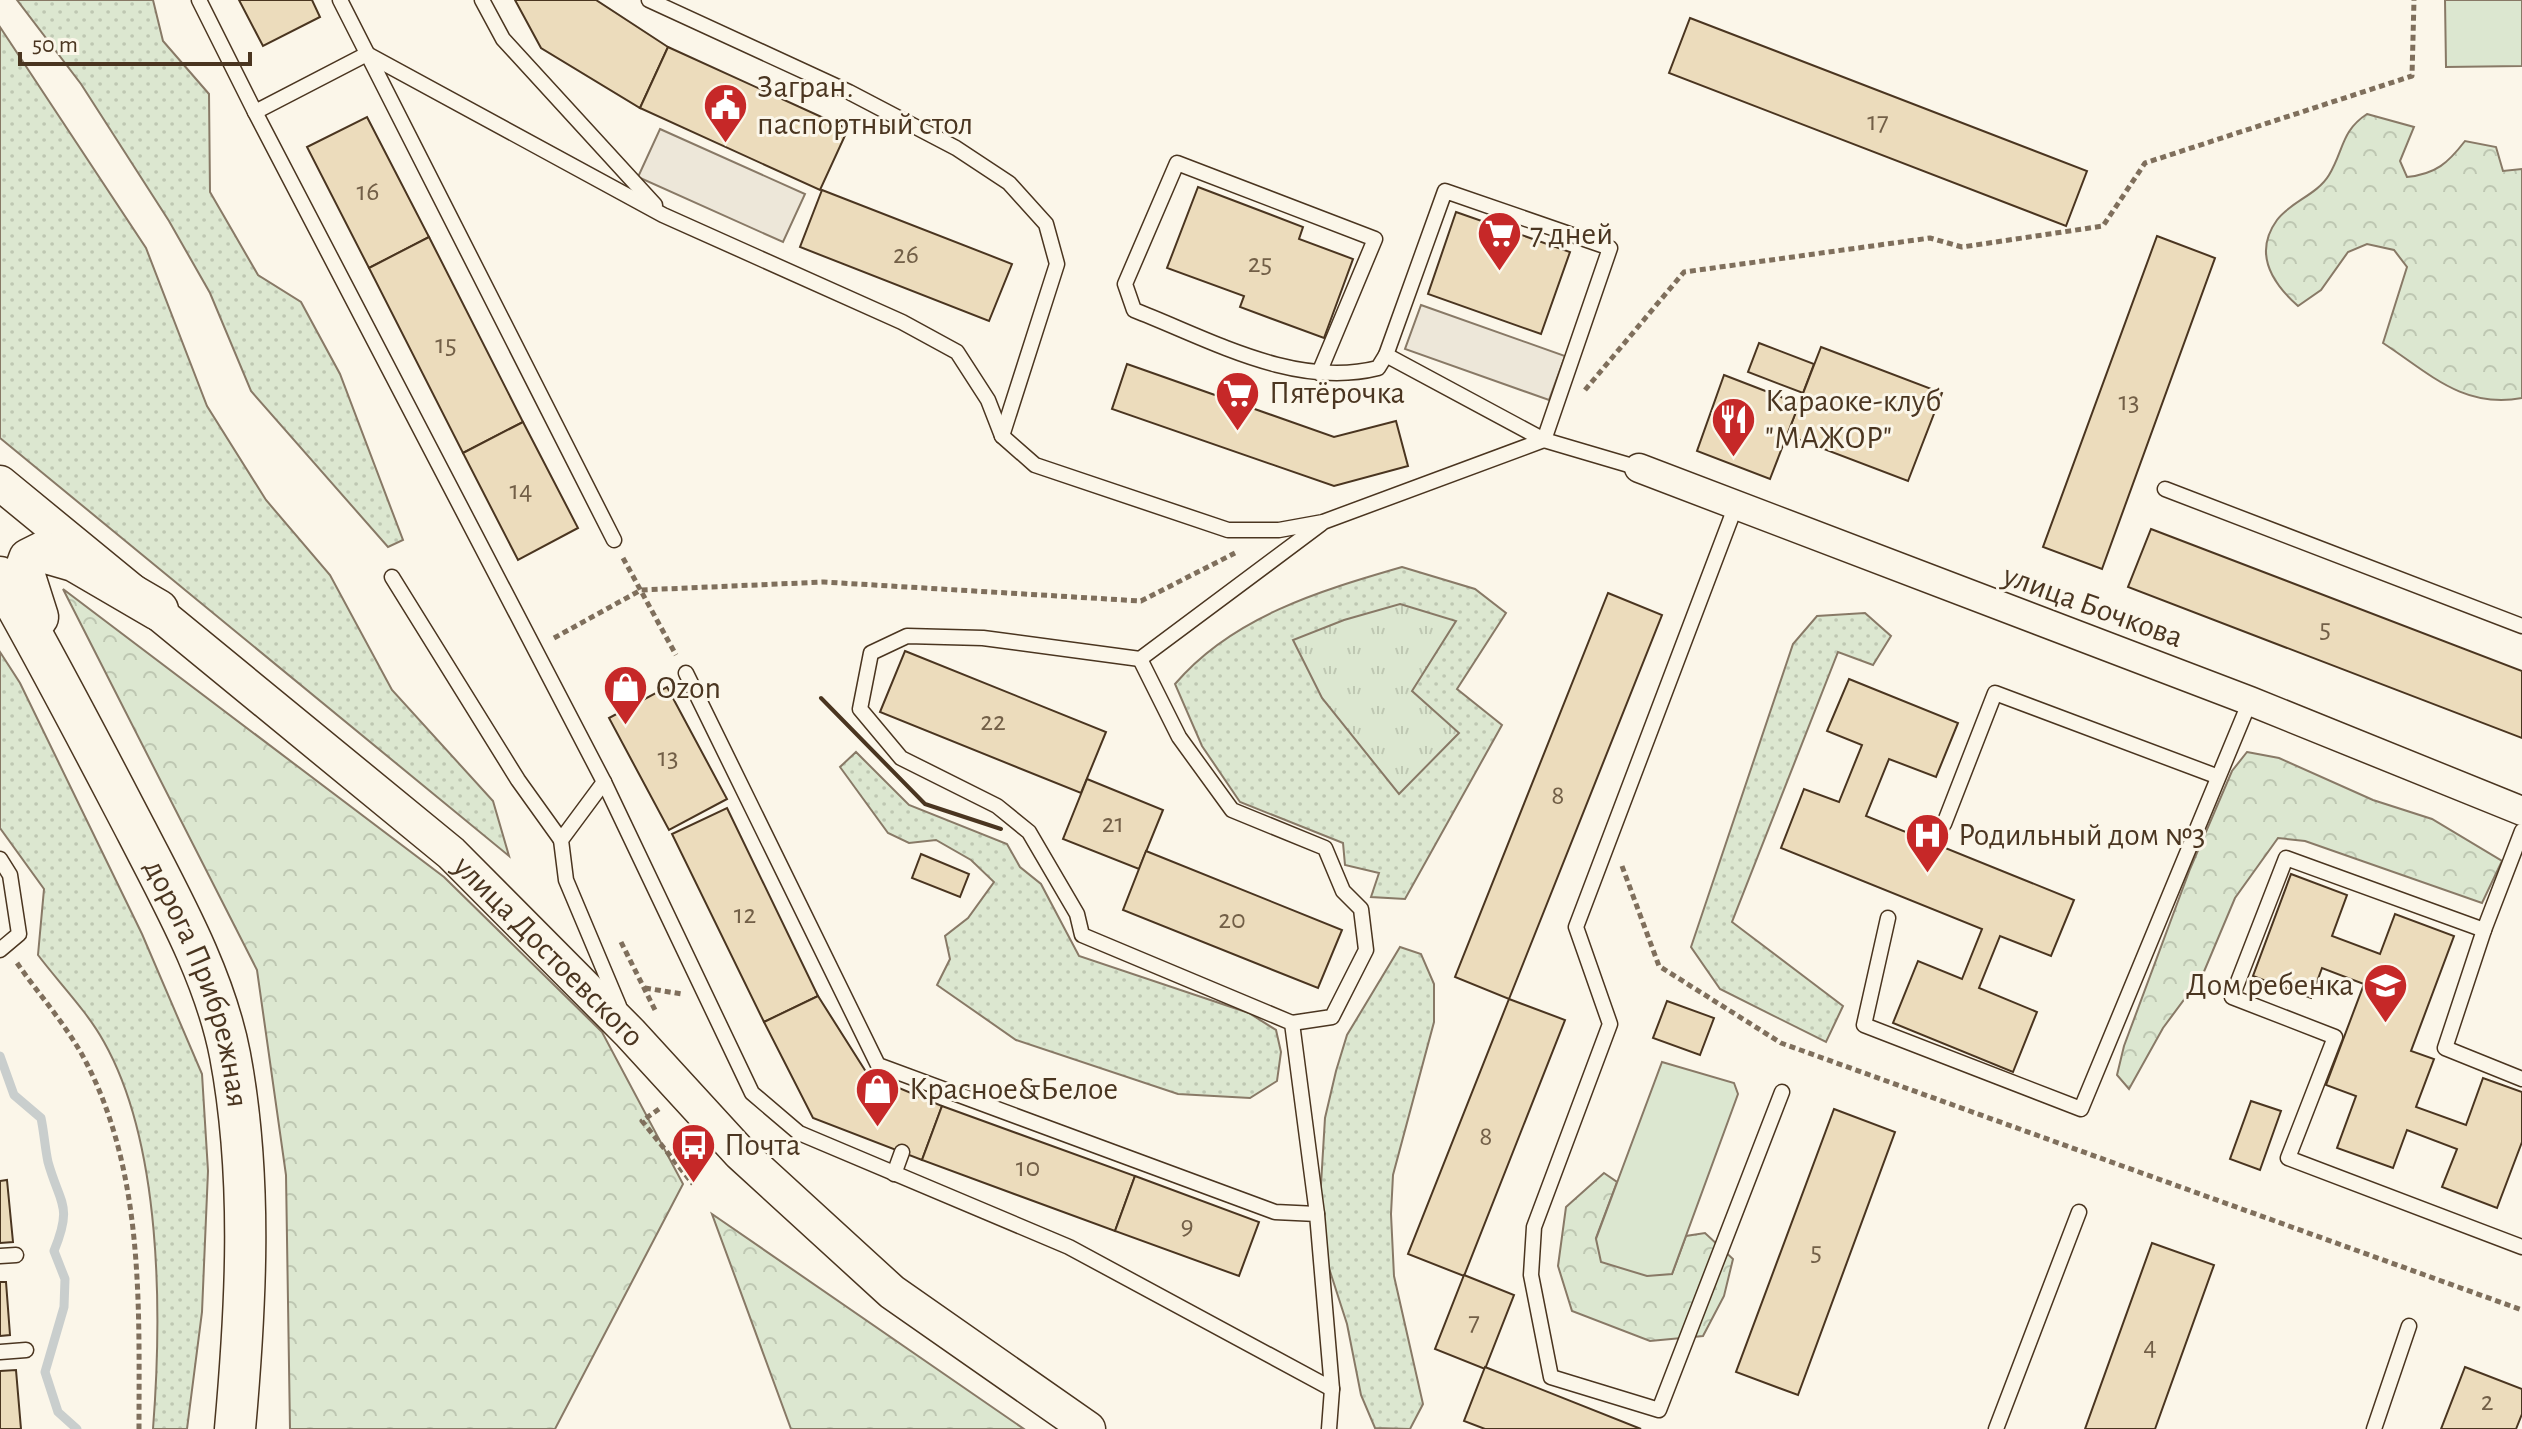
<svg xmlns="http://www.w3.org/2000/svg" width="2522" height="1429" viewBox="0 0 2522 1429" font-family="'Alegreya Sans',sans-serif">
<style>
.grass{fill:url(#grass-dots);stroke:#887966;stroke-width:2}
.forest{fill:url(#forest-crowns);stroke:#887966;stroke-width:2}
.park{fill:url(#park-tufts);stroke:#887966;stroke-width:2}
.garden{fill:#dce7d0;stroke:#887966;stroke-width:2}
.parking{fill:#ede7d9;stroke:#887966;stroke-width:2}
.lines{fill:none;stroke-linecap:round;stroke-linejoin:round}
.stream{stroke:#c9cecd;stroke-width:9}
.building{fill:#ecdcbc;stroke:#4a3520;stroke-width:2}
.service-casing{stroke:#4a3520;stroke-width:17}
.minor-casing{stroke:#4a3520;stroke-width:31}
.tertiary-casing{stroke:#4a3520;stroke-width:37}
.secondary-casing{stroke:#4a3520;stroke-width:43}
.path{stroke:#7f6f5c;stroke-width:5;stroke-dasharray:6 4;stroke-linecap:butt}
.service{stroke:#fbf6e9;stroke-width:14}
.minor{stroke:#fbf6e9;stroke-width:28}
.tertiary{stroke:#fbf6e9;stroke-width:34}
.secondary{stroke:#fbf6e9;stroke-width:40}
.wall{stroke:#4a3520;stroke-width:4}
.labels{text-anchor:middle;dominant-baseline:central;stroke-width:6;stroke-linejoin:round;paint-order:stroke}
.number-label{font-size:28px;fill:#725f47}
.poi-label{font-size:32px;fill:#4a3520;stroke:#fbf6e9;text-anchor:start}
.street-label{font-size:32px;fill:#4a3520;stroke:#fbf6e9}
</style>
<defs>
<pattern id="grass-dots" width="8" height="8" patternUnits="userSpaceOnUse" patternTransform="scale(2)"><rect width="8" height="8" fill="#dce7d0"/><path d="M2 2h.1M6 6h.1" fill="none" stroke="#bec7b2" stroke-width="1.8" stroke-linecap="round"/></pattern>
<pattern id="forest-crowns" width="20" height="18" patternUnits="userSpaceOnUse" patternTransform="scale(2)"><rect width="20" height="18" fill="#dce7d0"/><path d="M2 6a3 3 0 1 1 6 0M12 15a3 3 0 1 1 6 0" fill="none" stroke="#bec7b2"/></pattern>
<pattern id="park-tufts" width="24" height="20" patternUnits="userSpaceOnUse" patternTransform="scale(2)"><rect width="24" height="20" fill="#dce7d0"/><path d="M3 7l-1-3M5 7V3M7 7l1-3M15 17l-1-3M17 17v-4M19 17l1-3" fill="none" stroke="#bec7b2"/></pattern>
</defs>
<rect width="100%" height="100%" fill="#fbf6e9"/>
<g class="grass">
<path d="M17 0H153L163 41 209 94 210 192 258 275 301 302 340 374 403 540 388 547 251 391 210 293 169 221 81 84Z"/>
<path d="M0 27 146 248 207 406 266 500 330 575 392 690 493 801 509 856 0 438Z"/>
<path d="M1402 567 1475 589 1506 613 1457 689 1502 725 1405 899 1371 897 1379 873 1345 865 1343 843 1240 802 1202 746 1175 684C1232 617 1319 591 1402 567Z"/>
<path d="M1865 613 1891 636 1873 665 1838 652 1732 922 1843 1006 1826 1042 1720 989 1691 947 1793 644 1817 616Z"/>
<path d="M0 652 20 683 142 934 202 1074 208 1171 202 1312 187 1429H153C162 1313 162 1145 104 1042 87 1011 59 983 38 955L44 889 0 828Z"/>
<path d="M856 752 909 805 1007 844 1020 867 1041 884 1079 956 1249 1013 1276 1030 1281 1052 1277 1081 1250 1098 1178 1094 1016 1040 937 985 950 959 945 936 968 918 994 882 971 860 936 840 909 843 888 833 840 767Z"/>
<path d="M1400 947 1421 954 1434 984V1022L1393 1175 1391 1214 1394 1276 1423 1404 1410 1429 1375 1428 1361 1395 1347 1324 1318 1234 1325 1118 1336 1071 1347 1035Z"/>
</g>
<g class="forest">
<path d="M2367 114 2414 127 2400 161 2407 177C2436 174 2448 163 2465 141L2496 147 2503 171 2522 169V398C2463 409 2429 373 2383 343L2407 267 2394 250 2367 244 2348 252 2321 290 2298 306C2272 283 2253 253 2277 220 2290 202 2317 195 2329 175 2344 150 2341 131 2367 114Z"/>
<path d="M63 589 444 877 602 1032 683 1184 555 1429H290L286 1175 257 970Z"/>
<path d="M2247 752 2279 758 2373 800 2432 819 2502 861 2482 903 2305 841 2278 838 2235 898 2203 974 2163 1028 2129 1089 2117 1075 2124 1046 2190 869 2232 771Z"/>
<path d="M1604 1173 1617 1182 1596 1238 1672 1274 1686 1236 1705 1233 1733 1259 1724 1296 1703 1336 1650 1341 1572 1311 1558 1266 1566 1207Z"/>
<path d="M712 1214 1024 1429H791Z"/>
</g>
<path class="park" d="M1400 604 1456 621 1412 691 1459 733 1399 794 1322 698 1293 640 1344 620Z"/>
<g class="garden">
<path d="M2445 0H2522V66L2446 67Z"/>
<path d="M1662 1062 1734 1083 1738 1094 1672 1274 1647 1276 1601 1262 1596 1239Z"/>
</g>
<g class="parking">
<path d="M660 129 805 194 783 242 638 177Z"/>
<path d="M1421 305 1565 356 1549 400 1405 349Z"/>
</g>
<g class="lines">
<path class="stream" d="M0 1056 14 1095 41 1118C44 1132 45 1148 48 1162 60 1205 73 1204 54 1251L65 1279 64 1307 45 1372 58 1412 77 1429"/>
</g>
<g class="building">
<path d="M239 0H312L320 17 263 46Z"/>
<path d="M515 0H596L668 47 640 108 541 48Z"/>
<path d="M1690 18 2087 171 2066 226 1669 73Z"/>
<path d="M668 47 848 129 820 190 640 108Z"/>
<path d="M367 117 429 237 369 268 307 147Z"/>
<path d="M1198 187 1303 227 1299 239 1353 259 1324 338 1240 307 1244 296 1167 268Z"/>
<path d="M822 190 1012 264 989 321 800 247Z"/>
<path d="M1456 212 1570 252 1541 334 1428 294Z"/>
<path d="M2157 236 2215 258 2102 569 2043 547Z"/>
<path d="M429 237 523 422 463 453 369 268Z"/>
<path d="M1759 343 1814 364 1803 393 1748 372Z"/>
<path d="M1821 347 1942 393 1908 481 1787 435Z"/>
<path d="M1127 364 1334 437 1396 421 1408 466 1334 486 1112 409Z"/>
<path d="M1724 375 1799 404 1770 479 1697 451Z"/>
<path d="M523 422 578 528 518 560 463 453Z"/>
<path d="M2151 529 2522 671V738L2128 587Z"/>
<path d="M1608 593 1662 615 1509 999 1455 977Z"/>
<path d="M905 651 1106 732 1081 793 880 712Z"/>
<path d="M1849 679 1958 723 1936 777 1889 759 1866 816 2074 900 2051 956 2000 936 1979 988 2037 1012 2013 1072 1893 1023 1918 961 1962 979 1982 929 1781 848 1804 789 1839 802 1862 745 1827 731Z"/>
<path d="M667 687 727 799 669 830 609 718Z"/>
<path d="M1087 779 1163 810 1139 869 1063 839Z"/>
<path d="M727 808 818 996 764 1022 672 834Z"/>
<path d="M1146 851 1342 930 1318 988 1123 910Z"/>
<path d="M921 854 969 874 960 897 912 878Z"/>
<path d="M2291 874 2347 895 2332 936 2380 954 2395 914 2454 936 2411 1051 2434 1059 2416 1107 2466 1125 2483 1078 2522 1092V1142L2497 1208 2442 1187 2457 1149 2407 1130 2393 1168 2337 1148 2356 1096 2326 1085 2364 984 2322 968 2311 998 2253 976Z"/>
<path d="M818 996 868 1075 942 1106 922 1160 813 1118 764 1022Z"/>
<path d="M1509 999 1565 1020 1464 1276 1408 1254Z"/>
<path d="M1667 1001 1714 1018 1700 1055 1653 1038Z"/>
<path d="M2251 1101 2281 1111 2260 1170 2230 1159Z"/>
<path d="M942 1106 1135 1176 1115 1231 922 1160Z"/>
<path d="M1834 1109 1895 1132 1798 1395 1736 1372Z"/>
<path d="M1135 1176 1259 1222 1239 1276 1115 1231Z"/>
<path d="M7 1180 13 1242 0 1243V1181Z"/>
<path d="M2152 1243 2214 1265 2155 1429H2085Z"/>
<path d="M1464 1275 1514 1295 1485 1369 1435 1349Z"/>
<path d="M0 1282H6L10 1335 0 1336Z"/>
<path d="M1485 1367 1641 1429H1485L1464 1421Z"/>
<path d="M2465 1367 2522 1389V1414L2516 1429H2441Z"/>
<path d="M16 1370 21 1429H0V1371Z"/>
</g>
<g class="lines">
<defs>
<g id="service">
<path d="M199 0 255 112 367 54 663 215 902 322 957 352 988 400 1002 436 1035 465 1228 530H1279L1323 522 1544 440"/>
<path d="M340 0 614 540"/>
<path d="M482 0 503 39 655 205"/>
<path d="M649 0 849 92 956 148 1009 183 1046 224 1057 264 1002 436"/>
<path d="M255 112 604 782 752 1093 799 1133 1069 1247 1332 1389"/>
<path d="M1386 355 1445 191 1610 248 1544 440"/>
<path d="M1319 373 1375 239 1177 163 1125 284 1134 310C1209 339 1295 389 1378 368L1386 355 1544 440 1639 468"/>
<path d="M2165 489 2522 626"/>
<path d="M1736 505 1576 927 1610 1024 1534 1227 1531 1275 1551 1377 1659 1410 1782 1092"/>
<path d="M392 577 518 780 561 840"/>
<path d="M1140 659 1179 737 1232 810 1325 848 1343 891 1361 909 1366 950 1332 1017 1292 1023"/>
<path d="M686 673 878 1065 1275 1212 1317 1214 1332 1389 1329 1429"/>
<path d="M604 782 561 840 566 880 619 1006"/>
<path d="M1944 824 1995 693 2216 776"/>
<path d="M2522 831 2484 930 2445 1048 2522 1079"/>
<path d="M0 859 10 875 19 934 0 950"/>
<path d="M1888 918 1864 1025 2081 1109 2250 701"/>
<path d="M2484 930 2286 858 2232 997 2335 1037 2288 1158 2522 1247"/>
<path d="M894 1174 902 1152"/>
<path d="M1317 1214 1292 1023 1082 935 1077 914 1029 832 997 806 901 758 860 709 871 653 907 636 983 638 1140 659 1321 524"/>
<path d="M0 1256 16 1255"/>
<path d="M0 1352 26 1350"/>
<path d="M1996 1429 2079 1212"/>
<path d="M2374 1429 2409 1326"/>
</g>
<path id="minor" d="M1639 468 2250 701 2522 811"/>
<g id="tertiary">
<path id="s1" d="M0 483 451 853 630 1033 740 1153 892 1292 1088 1429"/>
</g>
<g id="secondary">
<path id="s2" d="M0 577C48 661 92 746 137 832 173 902 215 977 230 1055 253 1177 246 1306 235 1429"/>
<path d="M38 617 24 573 29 559 43 552 74 561 158 610"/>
</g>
</defs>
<use href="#service" class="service-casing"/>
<use href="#minor" class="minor-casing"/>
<use href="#tertiary" class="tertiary-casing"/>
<use href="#secondary" class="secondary-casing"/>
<g class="path">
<path d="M1585 390 1684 272 1930 238 1962 247 2103 226 2145 163 2412 76 2414 0"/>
<path d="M623 558 676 655"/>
<path d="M554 638 641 590 824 582 1141 601 1235 553"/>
<path d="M1622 866 1659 966 1781 1043 2522 1310"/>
<path d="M621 942 655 1010"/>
<path d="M17 963C40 996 69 1028 87 1064 144 1176 139 1306 139 1429"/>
<path d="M645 988 682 994"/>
<path d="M659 1109 642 1121 693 1184"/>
</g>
<use href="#service" class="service"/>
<use href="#minor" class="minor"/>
<use href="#tertiary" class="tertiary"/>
<use href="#secondary" class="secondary"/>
<path class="wall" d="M821 698 925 804 1001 829"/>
</g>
<defs>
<symbol id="civic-pin" viewBox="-11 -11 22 30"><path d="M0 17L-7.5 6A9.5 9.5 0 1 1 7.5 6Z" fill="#c62828" stroke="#fbf6e9"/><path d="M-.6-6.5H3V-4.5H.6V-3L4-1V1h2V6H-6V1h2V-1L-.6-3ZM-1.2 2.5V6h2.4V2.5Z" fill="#fff"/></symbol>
<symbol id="supermarket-pin" viewBox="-11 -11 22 30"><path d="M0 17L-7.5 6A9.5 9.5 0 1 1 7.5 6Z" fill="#c62828" stroke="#fbf6e9"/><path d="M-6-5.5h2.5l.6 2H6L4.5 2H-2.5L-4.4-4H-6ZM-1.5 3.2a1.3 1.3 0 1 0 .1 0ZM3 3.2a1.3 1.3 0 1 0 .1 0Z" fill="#fff"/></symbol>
<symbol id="restaurant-pin" viewBox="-11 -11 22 30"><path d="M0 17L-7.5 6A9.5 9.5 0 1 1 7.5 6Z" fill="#c62828" stroke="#fbf6e9"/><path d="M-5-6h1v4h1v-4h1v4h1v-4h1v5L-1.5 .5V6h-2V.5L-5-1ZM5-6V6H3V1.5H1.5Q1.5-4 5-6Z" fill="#fff"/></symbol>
<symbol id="shop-pin" viewBox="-11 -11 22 30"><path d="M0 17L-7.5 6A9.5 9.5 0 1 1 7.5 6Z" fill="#c62828" stroke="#fbf6e9"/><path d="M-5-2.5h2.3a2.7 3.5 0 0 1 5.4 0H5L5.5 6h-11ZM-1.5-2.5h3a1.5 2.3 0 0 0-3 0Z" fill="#fff"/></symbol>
<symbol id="hospital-pin" viewBox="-11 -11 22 30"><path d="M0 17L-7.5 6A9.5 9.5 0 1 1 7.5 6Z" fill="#c62828" stroke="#fbf6e9"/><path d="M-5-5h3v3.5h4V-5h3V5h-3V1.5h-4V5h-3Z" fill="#fff"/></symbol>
<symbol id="school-pin" viewBox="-11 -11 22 30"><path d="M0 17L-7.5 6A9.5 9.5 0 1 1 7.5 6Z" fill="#c62828" stroke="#fbf6e9"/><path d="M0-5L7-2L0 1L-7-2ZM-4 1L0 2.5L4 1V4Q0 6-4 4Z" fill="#fff"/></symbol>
<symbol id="bus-pin" viewBox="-11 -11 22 30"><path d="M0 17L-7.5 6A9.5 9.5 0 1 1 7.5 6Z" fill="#c62828" stroke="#fbf6e9"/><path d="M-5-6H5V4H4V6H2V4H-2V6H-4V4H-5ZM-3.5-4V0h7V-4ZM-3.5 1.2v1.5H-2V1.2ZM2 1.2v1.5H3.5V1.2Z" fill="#fff"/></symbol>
</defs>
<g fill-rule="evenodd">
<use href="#civic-pin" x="700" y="80" width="51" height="69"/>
<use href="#supermarket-pin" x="1474" y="208" width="51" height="69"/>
<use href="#supermarket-pin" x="1212" y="368" width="51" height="69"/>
<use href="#restaurant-pin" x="1708" y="394" width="51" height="69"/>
<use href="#shop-pin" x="600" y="662" width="51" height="69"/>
<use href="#hospital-pin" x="1902" y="810" width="51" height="69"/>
<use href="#school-pin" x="2360" y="960" width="51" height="69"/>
<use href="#shop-pin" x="852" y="1064" width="51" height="69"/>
<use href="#bus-pin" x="668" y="1120" width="51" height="69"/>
</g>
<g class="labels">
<g class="number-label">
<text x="1878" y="122">17</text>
<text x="368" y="192">16</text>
<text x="906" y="255">26</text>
<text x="1260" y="264">25</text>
<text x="446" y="345">15</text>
<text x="2129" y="402">13</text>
<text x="521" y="491">14</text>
<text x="2325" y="629">5</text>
<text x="993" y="722">22</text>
<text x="668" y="758">13</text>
<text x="1558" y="796">8</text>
<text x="1113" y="824">21</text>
<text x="745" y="915">12</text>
<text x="1232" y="920">20</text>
<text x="1486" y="1137">8</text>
<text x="1028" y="1168">10</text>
<text x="1187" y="1226">9</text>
<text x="1816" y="1252">5</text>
<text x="1474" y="1322">7</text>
<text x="2150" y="1347">4</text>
<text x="2487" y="1402">2</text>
</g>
<g class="poi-label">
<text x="757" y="87">Загран.<tspan x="757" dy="37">паспортный стол</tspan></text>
<text x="1530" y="234">7 дней</text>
<text x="1269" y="393">Пятёрочка</text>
<text x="1765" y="401">Караоке-клуб<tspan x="1765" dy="37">"МАЖОР"</tspan></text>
<text x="656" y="688">Ozon</text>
<text x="1958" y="835">Родильный дом №3</text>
<text x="2354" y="985" text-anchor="end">Дом ребенка</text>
<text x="909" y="1089">Красное&amp;Белое</text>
<text x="724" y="1145">Почта</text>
</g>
<g class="street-label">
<text transform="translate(2093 606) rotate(20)">улица Бочкова</text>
<text stroke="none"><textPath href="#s1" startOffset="722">улица Достоевского</textPath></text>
<text stroke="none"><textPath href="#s2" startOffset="454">дорога Прибрежная</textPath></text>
</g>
</g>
<path d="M20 52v12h230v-12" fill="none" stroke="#4a3520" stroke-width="4"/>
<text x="32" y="52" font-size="24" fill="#4a3520" stroke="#fbf6e9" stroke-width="6" paint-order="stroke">50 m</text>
</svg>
